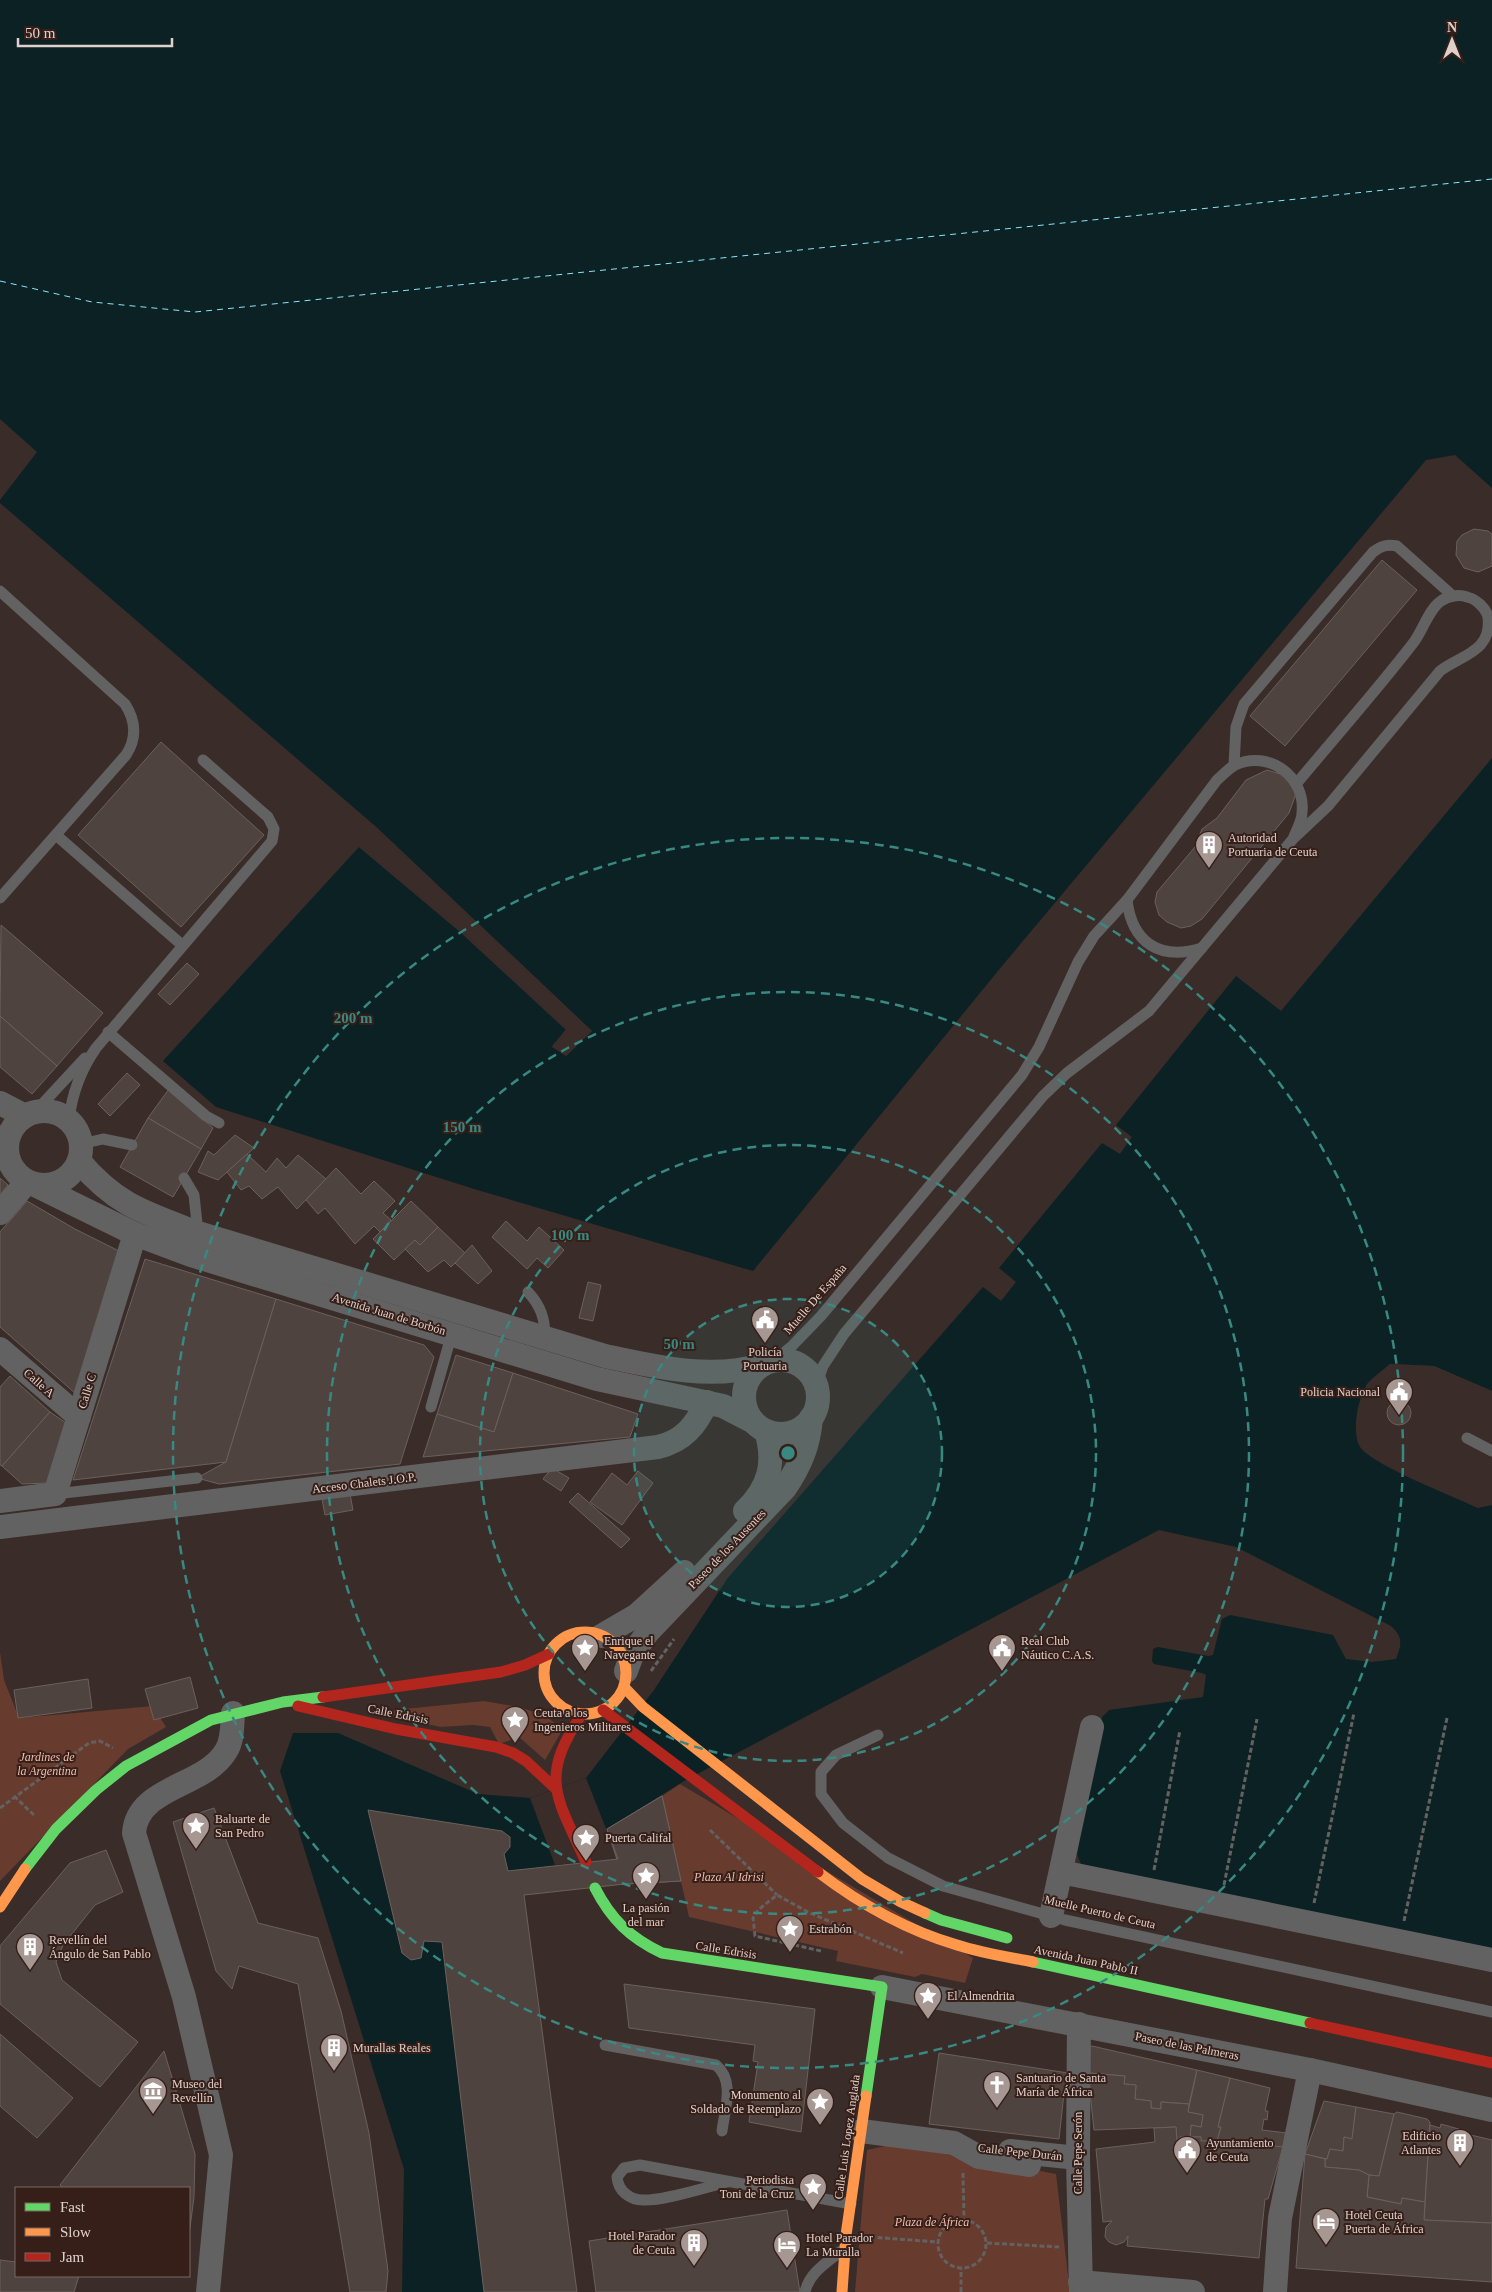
<svg xmlns="http://www.w3.org/2000/svg" width="1492" height="2292" viewBox="0 0 1492 2292" font-family="'Times New Roman',serif">
<style>
.green{fill:#673b2e}
.water{fill:#0b2124}
.pier{fill:#3a2c29}
.lines{fill:none;stroke-linecap:round;stroke-linejoin:round}
.ferry{stroke:#8ce6f7;stroke-width:1;stroke-dasharray:6 5;stroke-linecap:butt}
.building{fill:#4f4340;stroke:#6c605d}
.path{stroke:#646160;stroke-width:3;stroke-dasharray:5 2.5;stroke-linecap:butt}
.lane{stroke:#626262;stroke-width:11}
.street{stroke:#626262;stroke-width:24}
.fast{stroke:#63d668;stroke-width:11}
.slow{stroke:#ff974d;stroke-width:11}
.jam{stroke:#b3261e;stroke-width:11}
.ring{fill:none;stroke:#398881;stroke-width:2.5;stroke-dasharray:9 6}
.labels{text-anchor:middle;dominant-baseline:central;stroke-width:4;stroke-linejoin:round;paint-order:stroke}
.poi-label{font-size:12px;fill:#e0d0cb;stroke:#361f18;text-anchor:start}
.street-label{font-size:12px;fill:#e0d0cb;stroke:#361f18}
.park-label{font-size:12px;font-style:italic;fill:#f3bcad;stroke:#361f18}
.centre{fill:#398881;stroke:#361f18;stroke-width:2.5}
.ring-label{font-size:15px;text-anchor:middle;font-weight:bold;fill:#398881;stroke:#361f18;stroke-width:4;stroke-linejoin:round;paint-order:stroke}
</style>
<rect width="100%" height="100%" fill="#3a2c29"/>
<g class="green">
<path d="M0 1652 4 1680 19 1718 153 1706 166 1727 128 1749 0 1881Z"/>
<path d="M484 1701 519 1707 544 1715 563 1729 545 1760 519 1737 499 1744 490 1727 473 1725 441 1727 392 1717 391 1713 394 1710Z"/>
<path d="M680 1784 973 1958 965 1983 922 1974 915 1977 836 1961 838 1951 689 1917 662 1796Z"/>
<path d="M890 2145 972 2158 1056 2174 1070 2292H855L867 2150Z"/>
</g>
<g class="water">
<path d="M0 0H1492V488L1455 455 1426 460 1002 966 753 1271 474 1189 216 1107 163 1061 359 847 459 931 566 1030 552 1046 566 1056 592 1031 374 825 0 503V500L37 452 0 419Z"/>
<path d="M1492 758V1391L1434 1366 1390 1364C1383 1370 1373 1377 1367 1384 1358 1398 1351 1432 1360 1447 1372 1465 1455 1497 1478 1508L1492 1505V1951L1082 1867 1077 1854 1102 1717 1109 1710 1203 1697 1206 1675 1202 1673 1154 1664 1152 1661 1153 1649 1158 1647 1208 1656 1213 1655 1222 1619 1230 1615 1333 1635 1346 1659 1372 1662 1396 1659C1402 1644 1403 1637 1391 1626L1236 1547 1159 1530 684 1781 607 1829 618 1859 508 1871 504 1854 510 1847V1838L502 1831 402 1953 411 1960 421 1958 424 1941 442 1942 484 2292H402L404 2169 280 1771 293 1733H338L478 1794 530 1798 586 1778 654 1690 727 1579 983 1287 1001 1301 1016 1282 999 1268 1102 1143 1120 1154 1132 1137 1116 1125 1236 976 1281 1011Z"/>
</g>
<g class="pier">
<path d="M374 825 592 1031 566 1056 552 1047 566 1029 459 931 359 847 360 845 461 930 568 1028V1031L556 1046 566 1053 589 1031 373 827Z"/>
<path d="M1390 1364 1434 1366 1492 1391V1394L1433 1369 1391 1367 1386 1372 1385 1369Z"/>
<path d="M586 1778 618 1859 555 1865 530 1798Z"/>
</g>
<g class="lines">
<path class="ferry" d="M0 281 92 302 195 312 1492 179"/>
</g>
<g class="building">
<path d="M1474 529 1488 531 1492 534V566L1478 572 1464 568 1456 555 1457 541 1462 535Z"/>
<path d="M1382 560 1417 590 1285 746 1250 716Z"/>
<path d="M161 742 264 835 181 927 78 835Z"/>
<path d="M1267 770 1287 776 1297 791 1289 813 1202 919 1191 926 1181 928 1167 922 1159 915 1155 902 1157 892 1195 847 1202 829 1217 818 1246 780Z"/>
<path d="M1 925 103 1013 57 1066 0 1016Z"/>
<path d="M187 963 199 974 170 1005 158 994Z"/>
<path d="M0 1016 57 1066 32 1094 0 1067Z"/>
<path d="M127 1073 140 1085 110 1116 98 1104Z"/>
<path d="M169 1089 213 1128 201 1149 148 1118Z"/>
<path d="M148 1118 201 1149 173 1197 120 1167Z"/>
<path d="M235 1135 254 1148 218 1180 198 1172 208 1151 214 1155Z"/>
<path d="M247 1154 266 1172 277 1158 286 1168 298 1155 326 1179 297 1209 278 1187 262 1199 249 1186 241 1190 227 1172Z"/>
<path d="M336 1168 361 1194 374 1181 395 1201 383 1213 391 1220 380 1232 374 1226 355 1244 325 1208 318 1214 306 1200Z"/>
<path d="M0 1178 8 1185 0 1195Z"/>
<path d="M27 1201 75 1229 121 1252 76 1394 0 1327V1232Z"/>
<path d="M411 1201 438 1227 420 1245 415 1240 394 1260 373 1239Z"/>
<path d="M506 1221 527 1241 539 1227 564 1250 548 1268 537 1258 527 1269 492 1237Z"/>
<path d="M438 1227 465 1253 451 1267 444 1260 428 1272 405 1249 415 1240 420 1245Z"/>
<path d="M472 1245 492 1271 478 1284 455 1263Z"/>
<path d="M145 1259 276 1299 226 1462 73 1480Z"/>
<path d="M588 1282 601 1285 593 1321 579 1318Z"/>
<path d="M276 1299 424 1345 434 1357 400 1464 219 1484 197 1478 226 1462Z"/>
<path d="M456 1355 513 1373 494 1432 437 1414Z"/>
<path d="M513 1373 638 1414 630 1437 423 1457 437 1414 494 1432Z"/>
<path d="M10 1376 50 1412 2 1466 0 1465V1387Z"/>
<circle cx="1399" cy="1413" r="12"/>
<path d="M50 1412 69 1425 48 1483 22 1484 2 1466Z"/>
<path d="M552 1468 569 1478 561 1491 543 1479Z"/>
<path d="M638 1471 653 1483 622 1525 590 1502 612 1473 627 1485Z"/>
<path d="M578 1493 630 1539 621 1548 569 1502Z"/>
<path d="M350 1494 353 1510 325 1515 322 1499Z"/>
<path d="M190 1677 198 1708 154 1720 145 1689Z"/>
<path d="M88 1679 92 1708 18 1718 14 1690Z"/>
<path d="M662 1796 681 1881 625 1884 607 1829Z"/>
<path d="M662 1796 681 1881 625 1884 524 1895 577 2292H484L442 1942 424 1941 421 1958 411 1960 402 1953 368 1810 502 1831 510 1837V1847L504 1854 508 1871 618 1859 607 1829Z"/>
<path d="M214 1808 258 1923 318 1938 341 2011 369 2133 388 2271 386 2292H350L298 1984 239 1966 232 1989 216 1971 173 1822Z"/>
<path d="M106 1850 123 1892 95 1905 63 1945 56 1962 62 1980 138 2042 100 2087 0 2004V1946L70 1863Z"/>
<path d="M624 1984 815 2009 801 2132 749 2122 758 2062 753 2061 755 2045 629 2028Z"/>
<path d="M0 2034 73 2098 37 2138 0 2106Z"/>
<path d="M1092 2046 1197 2070 1189 2104 1161 2102V2109L1151 2108V2101L1135 2099 1136 2085 1124 2084 1125 2076 1089 2073V2047Z"/>
<path d="M164 2051 195 2154 194 2197 189 2235V2188H64L60 2185Z"/>
<path d="M939 2053 1068 2073 1066 2094 1064 2093 1059 2139 929 2124Z"/>
<path d="M1197 2070 1230 2078 1218 2127H1221L1217 2141H1201V2137H1190L1191 2125 1201 2127 1203 2115 1188 2112Z"/>
<path d="M1088 2073 1125 2076 1124 2084 1136 2085 1135 2099 1151 2101V2108L1161 2109V2102L1189 2104 1188 2112 1203 2115 1201 2127 1191 2125 1190 2137H1180V2141H1177L1176 2127 1094 2130Z"/>
<path d="M1230 2078 1270 2088 1265 2111H1268L1267 2120 1264 2119 1262 2130 1287 2133 1283 2147 1217 2141 1221 2127H1218Z"/>
<path d="M1324 2101 1356 2107 1352 2139 1344 2137 1343 2151 1330 2149 1327 2159 1305 2154Z"/>
<path d="M1356 2107 1394 2114 1379 2176 1369 2175 1359 2170 1325 2167V2159H1327L1330 2149 1343 2151 1344 2137 1352 2139Z"/>
<path d="M1397 2112 1427 2119 1430 2122 1425 2202 1402 2198 1401 2204 1367 2197 1369 2175 1379 2176 1394 2114Z"/>
<path d="M1441 2124 1462 2130V2133L1492 2140V2223L1424 2220 1430 2125 1440 2128Z"/>
<path d="M1176 2127 1177 2141H1180V2137H1201V2141H1231L1283 2147 1268 2199H1265L1259 2258 1127 2246 1128 2236 1124 2242 1116 2245 1109 2242 1105 2237 1106 2227 1112 2221 1103 2222 1096 2149 1155 2142 1154 2128Z"/>
<path d="M1305 2154 1325 2159V2167L1359 2170 1369 2175 1367 2197 1401 2204 1402 2198 1425 2202 1424 2220 1492 2223V2282L1296 2268Z"/>
<path d="M787 2210 800 2292H596L589 2241Z"/>
<path d="M0 2260 16 2262V2276H79L74 2292H0Z"/>
</g>
<g class="lines">
<g class="path">
<path d="M651 1671 674 1639"/>
<path d="M14 1796 35 1816"/>
<path d="M0 1808 89 1743 100 1741 113 1748"/>
<path d="M710 1830 777 1895"/>
<path d="M1154 1870 1180 1730"/>
<path d="M1224 1885 1257 1719"/>
<path d="M1314 1903 1354 1713"/>
<path d="M1404 1921 1447 1718"/>
<path d="M821 1951 755 1936 753 1918 758 1910 777 1895 808 1912 903 1953"/>
<path d="M963 2173 964 2220"/>
<circle cx="962" cy="2244" r="24"/>
<path d="M870 2237 938 2242"/>
<path d="M987 2243 1059 2247"/>
<path d="M961 2292V2268"/>
</g>
<g class="lane">
<path d="M0 591 125 704C136 721 137 738 126 755L0 898"/>
<path d="M1234 765 1236 727 1244 704 1373 552C1381 546 1387 544 1397 546L1453 596"/>
<path d="M56 835 182 945"/>
<path d="M1295 837 1328 806 1440 671C1461 655 1492 652 1488 617 1486 608 1476 599 1467 597 1459 594 1448 596 1441 601 1429 609 1423 630 1414 642 1377 690 1336 736 1297 783"/>
<path d="M1127 900C1132 943 1160 961 1202 948"/>
<path d="M108 1032 206 1116 219 1123"/>
<path d="M34 1113 85 1058"/>
<path d="M69 1120C72 1093 80 1071 96 1048L272 841 274 829 268 817 203 760"/>
<path d="M81 1144 103 1139 132 1145"/>
<path d="M184 1178 194 1195 198 1233"/>
<path d="M528 1292C541 1306 545 1319 545 1337"/>
<path d="M774 1361 791 1347 821 1316 1022 1075 1039 1047 1078 962 1094 936 1127 900 1217 780C1223 775 1229 768 1235 765 1269 749 1306 777 1302 813 1302 821 1296 831 1293 839L1149 1011 1067 1073 1043 1096 844 1334 823 1366 816 1385"/>
<path d="M431 1407 452 1333"/>
<path d="M1467 1438 1492 1451"/>
<path d="M55 1494 197 1478"/>
<path d="M878 1735 836 1755 821 1772V1794L843 1823 888 1858 943 1886 1065 1920 1492 2012"/>
<path d="M605 2045 716 2065C735 2081 725 2108 722 2131"/>
<path d="M728 2182C706 2187 664 2201 643 2200 630 2200 618 2191 617 2177L624 2168 640 2165 851 2204"/>
<path d="M805 2292C809 2273 826 2263 841 2251"/>
</g>
<g class="street">
<path d="M0 1103 25 1116"/>
<circle cx="44" cy="1148" r="37"/>
<path d="M79 1161C117 1206 146 1213 198 1233L605 1356C656 1367 710 1380 762 1365"/>
<path d="M33 1184 135 1234 191 1255 597 1379 723 1406 752 1421"/>
<path d="M0 1213 27 1182"/>
<path d="M0 1349 79 1417"/>
<circle cx="781" cy="1397" r="37"/>
<path d="M0 1501 55 1494 135 1234"/>
<path d="M745 1511C769 1488 776 1463 766 1431"/>
<path d="M0 1527 658 1447C684 1441 696 1425 707 1402"/>
<path d="M601 1636 637 1615 684 1572"/>
<path d="M626 1671 632 1655 647 1633 785 1488C800 1466 809 1445 811 1418"/>
<path d="M1061 1872 1492 1960"/>
<path d="M1051 1916 1092 1727"/>
<path d="M882 1987 1310 2070 1492 2110"/>
<path d="M1079 2024 1078 2158 1081 2292"/>
<path d="M861 2131 954 2143 979 2157 1029 2165"/>
<path d="M1010 2151 1078 2158"/>
<path d="M1080 2282 1193 2292"/>
<path d="M208 2292 221 2155 184 1997 134 1833C137 1786 205 1787 226 1751 233 1740 232 1726 233 1713"/>
<path d="M1275 2292 1280 2218 1310 2070"/>
</g>
<g class="fast">
<path d="M25 1869 56 1829 96 1790 126 1766 211 1720 283 1702 323 1697"/>
<path d="M595 1888C611 1919 630 1938 662 1953L882 1987 866 2096"/>
<path d="M925 1913 941 1920 1007 1938"/>
<path d="M1033 1962 1310 2023"/>
</g>
<g class="slow">
<circle cx="585" cy="1673" r="41"/>
<path d="M624 1687 643 1707 862 1879 901 1902 925 1913"/>
<path d="M818 1872C860 1904 906 1930 957 1945 982 1953 1008 1957 1033 1962"/>
<path d="M0 1907 25 1869"/>
<path d="M842 2292 846 2235 866 2096"/>
</g>
<g class="jam">
<path d="M323 1697 501 1672 525 1665 549 1654"/>
<path d="M298 1706 396 1729 496 1747 513 1753 526 1761 555 1788"/>
<path d="M603 1710 818 1872"/>
<path d="M582 1714C538 1779 557 1797 586 1862"/>
<path d="M1310 2023 1492 2063"/>
</g>
</g>
<circle cx="788" cy="1453" r="154" fill="#398881" fill-opacity=".12"/>
<g class="ring">
<circle cx="788" cy="1453" r="154"/>
<circle cx="788" cy="1453" r="308"/>
<circle cx="788" cy="1453" r="461"/>
<circle cx="788" cy="1453" r="615"/>
</g>
<defs>
<symbol id="building-pin" viewBox="-11 -11 22 30"><path d="M0 17L-7.5 6A9.5 9.5 0 1 1 7.5 6Z" fill="#a69792" stroke="#361f18"/><path d="M-4-6H4V6H1V3H-1V6H-4ZM-2.5-4.3h1.7v1.8h-1.7ZM.8-4.3h1.7v1.8H.8ZM-2.5-1h1.7V.8h-1.7ZM.8-1h1.7V.8H.8Z" fill="#fff"/></symbol>
<symbol id="civic-pin" viewBox="-11 -11 22 30"><path d="M0 17L-7.5 6A9.5 9.5 0 1 1 7.5 6Z" fill="#a69792" stroke="#361f18"/><path d="M-.6-6.5H3V-4.5H.6V-3L4-1V1h2V6H-6V1h2V-1L-.6-3ZM-1.2 2.5V6h2.4V2.5Z" fill="#fff"/></symbol>
<symbol id="sight-pin" viewBox="-11 -11 22 30"><path d="M0 17L-7.5 6A9.5 9.5 0 1 1 7.5 6Z" fill="#a69792" stroke="#361f18"/><path d="M0-6L1.8-2.2L6-1.7L2.9 1.2L3.7 5.4L0 3.3L-3.7 5.4L-2.9 1.2L-6-1.7L-1.8-2.2Z" fill="#fff"/></symbol>
<symbol id="church-pin" viewBox="-11 -11 22 30"><path d="M0 17L-7.5 6A9.5 9.5 0 1 1 7.5 6Z" fill="#a69792" stroke="#361f18"/><path d="M-1.2-6h2.4v3.5h3.3v2.4h-3.3V6h-2.4V-.1h-3.3v-2.4h3.3Z" fill="#fff"/></symbol>
<symbol id="museum-pin" viewBox="-11 -11 22 30"><path d="M0 17L-7.5 6A9.5 9.5 0 1 1 7.5 6Z" fill="#a69792" stroke="#361f18"/><path d="M0-6L6-3V-2H-6V-3ZM-5-1h2V3h-2ZM-1-1h2V3h-2ZM3-1h2V3H3ZM-6 4H6V6H-6Z" fill="#fff"/></symbol>
<symbol id="hotel-pin" viewBox="-11 -11 22 30"><path d="M0 17L-7.5 6A9.5 9.5 0 1 1 7.5 6Z" fill="#a69792" stroke="#361f18"/><path d="M-6-4.5h1.5V1H6V5H4.5V3h-9V5H-6ZM-4 0a1.8 1.8 0 1 1 3.6 0ZM.5 0V-2.5h3Q6-2.5 6 0Z" fill="#fff"/></symbol>
</defs>
<g fill-rule="evenodd">
<use href="#building-pin" x="1193" y="829" width="32" height="43"/>
<use href="#civic-pin" x="749" y="1304" width="32" height="43"/>
<use href="#civic-pin" x="1383" y="1376" width="32" height="43"/>
<use href="#sight-pin" x="569" y="1632" width="32" height="43"/>
<use href="#civic-pin" x="986" y="1632" width="32" height="43"/>
<use href="#sight-pin" x="499" y="1704" width="32" height="43"/>
<use href="#sight-pin" x="180" y="1810" width="32" height="43"/>
<use href="#sight-pin" x="570" y="1822" width="32" height="43"/>
<use href="#sight-pin" x="630" y="1860" width="32" height="43"/>
<use href="#sight-pin" x="774" y="1913" width="32" height="43"/>
<use href="#building-pin" x="14" y="1931" width="32" height="43"/>
<use href="#sight-pin" x="912" y="1980" width="32" height="43"/>
<use href="#building-pin" x="318" y="2032" width="32" height="43"/>
<use href="#church-pin" x="981" y="2069" width="32" height="43"/>
<use href="#museum-pin" x="137" y="2075" width="32" height="43"/>
<use href="#sight-pin" x="804" y="2086" width="32" height="43"/>
<use href="#building-pin" x="1444" y="2127" width="32" height="43"/>
<use href="#civic-pin" x="1171" y="2134" width="32" height="43"/>
<use href="#sight-pin" x="797" y="2171" width="32" height="43"/>
<use href="#hotel-pin" x="1310" y="2206" width="32" height="43"/>
<use href="#building-pin" x="678" y="2227" width="32" height="43"/>
<use href="#hotel-pin" x="771" y="2229" width="32" height="43"/>
</g>
<g class="labels">
<g class="poi-label">
<text x="1228" y="838">Autoridad<tspan x="1228" dy="14">Portuaria de Ceuta</tspan></text>
<text x="765" y="1352" text-anchor="middle">Policía<tspan x="765" dy="14">Portuaria</tspan></text>
<text x="1380" y="1392" text-anchor="end">Policia Nacional</text>
<text x="604" y="1641">Enrique el<tspan x="604" dy="14">Navegante</tspan></text>
<text x="1021" y="1641">Real Club<tspan x="1021" dy="14">Náutico C.A.S.</tspan></text>
<text x="534" y="1713">Ceuta a los<tspan x="534" dy="14">Ingenieros Militares</tspan></text>
<text x="215" y="1819">Baluarte de<tspan x="215" dy="14">San Pedro</tspan></text>
<text x="605" y="1838">Puerta Califal</text>
<text x="646" y="1908" text-anchor="middle">La pasión<tspan x="646" dy="14">del mar</tspan></text>
<text x="809" y="1929">Estrabón</text>
<text x="49" y="1940">Revellín del<tspan x="49" dy="14">Ángulo de San Pablo</tspan></text>
<text x="947" y="1996">El Almendrita</text>
<text x="353" y="2048">Murallas Reales</text>
<text x="1016" y="2078">Santuario de Santa<tspan x="1016" dy="14">María de África</tspan></text>
<text x="172" y="2084">Museo del<tspan x="172" dy="14">Revellín</tspan></text>
<text x="801" y="2095" text-anchor="end">Monumento al<tspan x="801" dy="14">Soldado de Reemplazo</tspan></text>
<text x="1441" y="2136" text-anchor="end">Edificio<tspan x="1441" dy="14">Atlantes</tspan></text>
<text x="1206" y="2143">Ayuntamiento<tspan x="1206" dy="14">de Ceuta</tspan></text>
<text x="794" y="2180" text-anchor="end">Periodista<tspan x="794" dy="14">Toni de la Cruz</tspan></text>
<text x="1345" y="2215">Hotel Ceuta<tspan x="1345" dy="14">Puerta de África</tspan></text>
<text x="675" y="2236" text-anchor="end">Hotel Parador<tspan x="675" dy="14">de Ceuta</tspan></text>
<text x="806" y="2238">Hotel Parador<tspan x="806" dy="14">La Muralla</tspan></text>
</g>
<g class="street-label">
<text transform="translate(815 1299) rotate(-49)">Muelle De España</text>
<text transform="translate(389 1314) rotate(17)">Avenida Juan de Borbón</text>
<text transform="translate(39 1383) rotate(41)">Calle A</text>
<text transform="translate(87 1391) rotate(-73)">Calle C</text>
<text transform="translate(364 1483) rotate(-7)">Acceso Chalets J.O.P.</text>
<text transform="translate(727 1549) rotate(-46)">Paseo de los Ausentes</text>
<text transform="translate(398 1714) rotate(11)">Calle Edrisis</text>
<text transform="translate(1100 1912) rotate(13)">Muelle Puerto de Ceuta</text>
<text transform="translate(726 1950) rotate(9)">Calle Edrisis</text>
<text transform="translate(1086 1960) rotate(12)">Avenida Juan Pablo II</text>
<text transform="translate(1187 2046) rotate(11)">Paseo de las Palmeras</text>
<text transform="translate(847 2137) rotate(-82)">Calle Luis Lopez Anglada</text>
<text transform="translate(1020 2152) rotate(6)">Calle Pepe Durán</text>
<text transform="translate(1078 2153) rotate(-90)">Calle Pepe Serón</text>
</g>
<g class="park-label">
<text x="47" y="1757">Jardines de<tspan x="47" dy="14">la Argentina</tspan></text>
<text x="729" y="1877">Plaza Al Idrisi</text>
<text x="932" y="2222">Plaza de África</text>
</g>
</g>
<circle cx="788" cy="1453" r="8" class="centre"/>
<g class="ring-label">
<text x="353" y="1023">200 m</text>
<text x="462" y="1132">150 m</text>
<text x="570" y="1240">100 m</text>
<text x="679" y="1349">50 m</text>
</g>
<rect x="15" y="2187" width="175" height="90" fill="#361f18" stroke="#7a6660"/>
<rect x="25" y="2203" width="25" height="8" fill="#63d668" stroke="#7a6660"/>
<text x="60" y="2212" font-size="15" fill="#e0d0cb">Fast</text>
<rect x="25" y="2228" width="25" height="8" fill="#ff974d" stroke="#7a6660"/>
<text x="60" y="2237" font-size="15" fill="#e0d0cb">Slow</text>
<rect x="25" y="2253" width="25" height="8" fill="#b3261e" stroke="#7a6660"/>
<text x="60" y="2262" font-size="15" fill="#e0d0cb">Jam</text>
<g transform="translate(1452 40)" stroke="#361f18" stroke-width="4" paint-order="stroke">
<path d="M0-4L9 19L0 12L-9 19Z" fill="#e0d0cb"/>
<text y="-8" font-size="14" font-weight="bold" text-anchor="middle" fill="#e0d0cb">N</text>
</g>
<path d="M18 38v8h154v-8" fill="none" stroke="#e0d0cb" stroke-width="2.5"/>
<text x="25" y="38" font-size="15" fill="#e0d0cb" stroke="#361f18" stroke-width="4" paint-order="stroke">50 m</text>
</svg>
